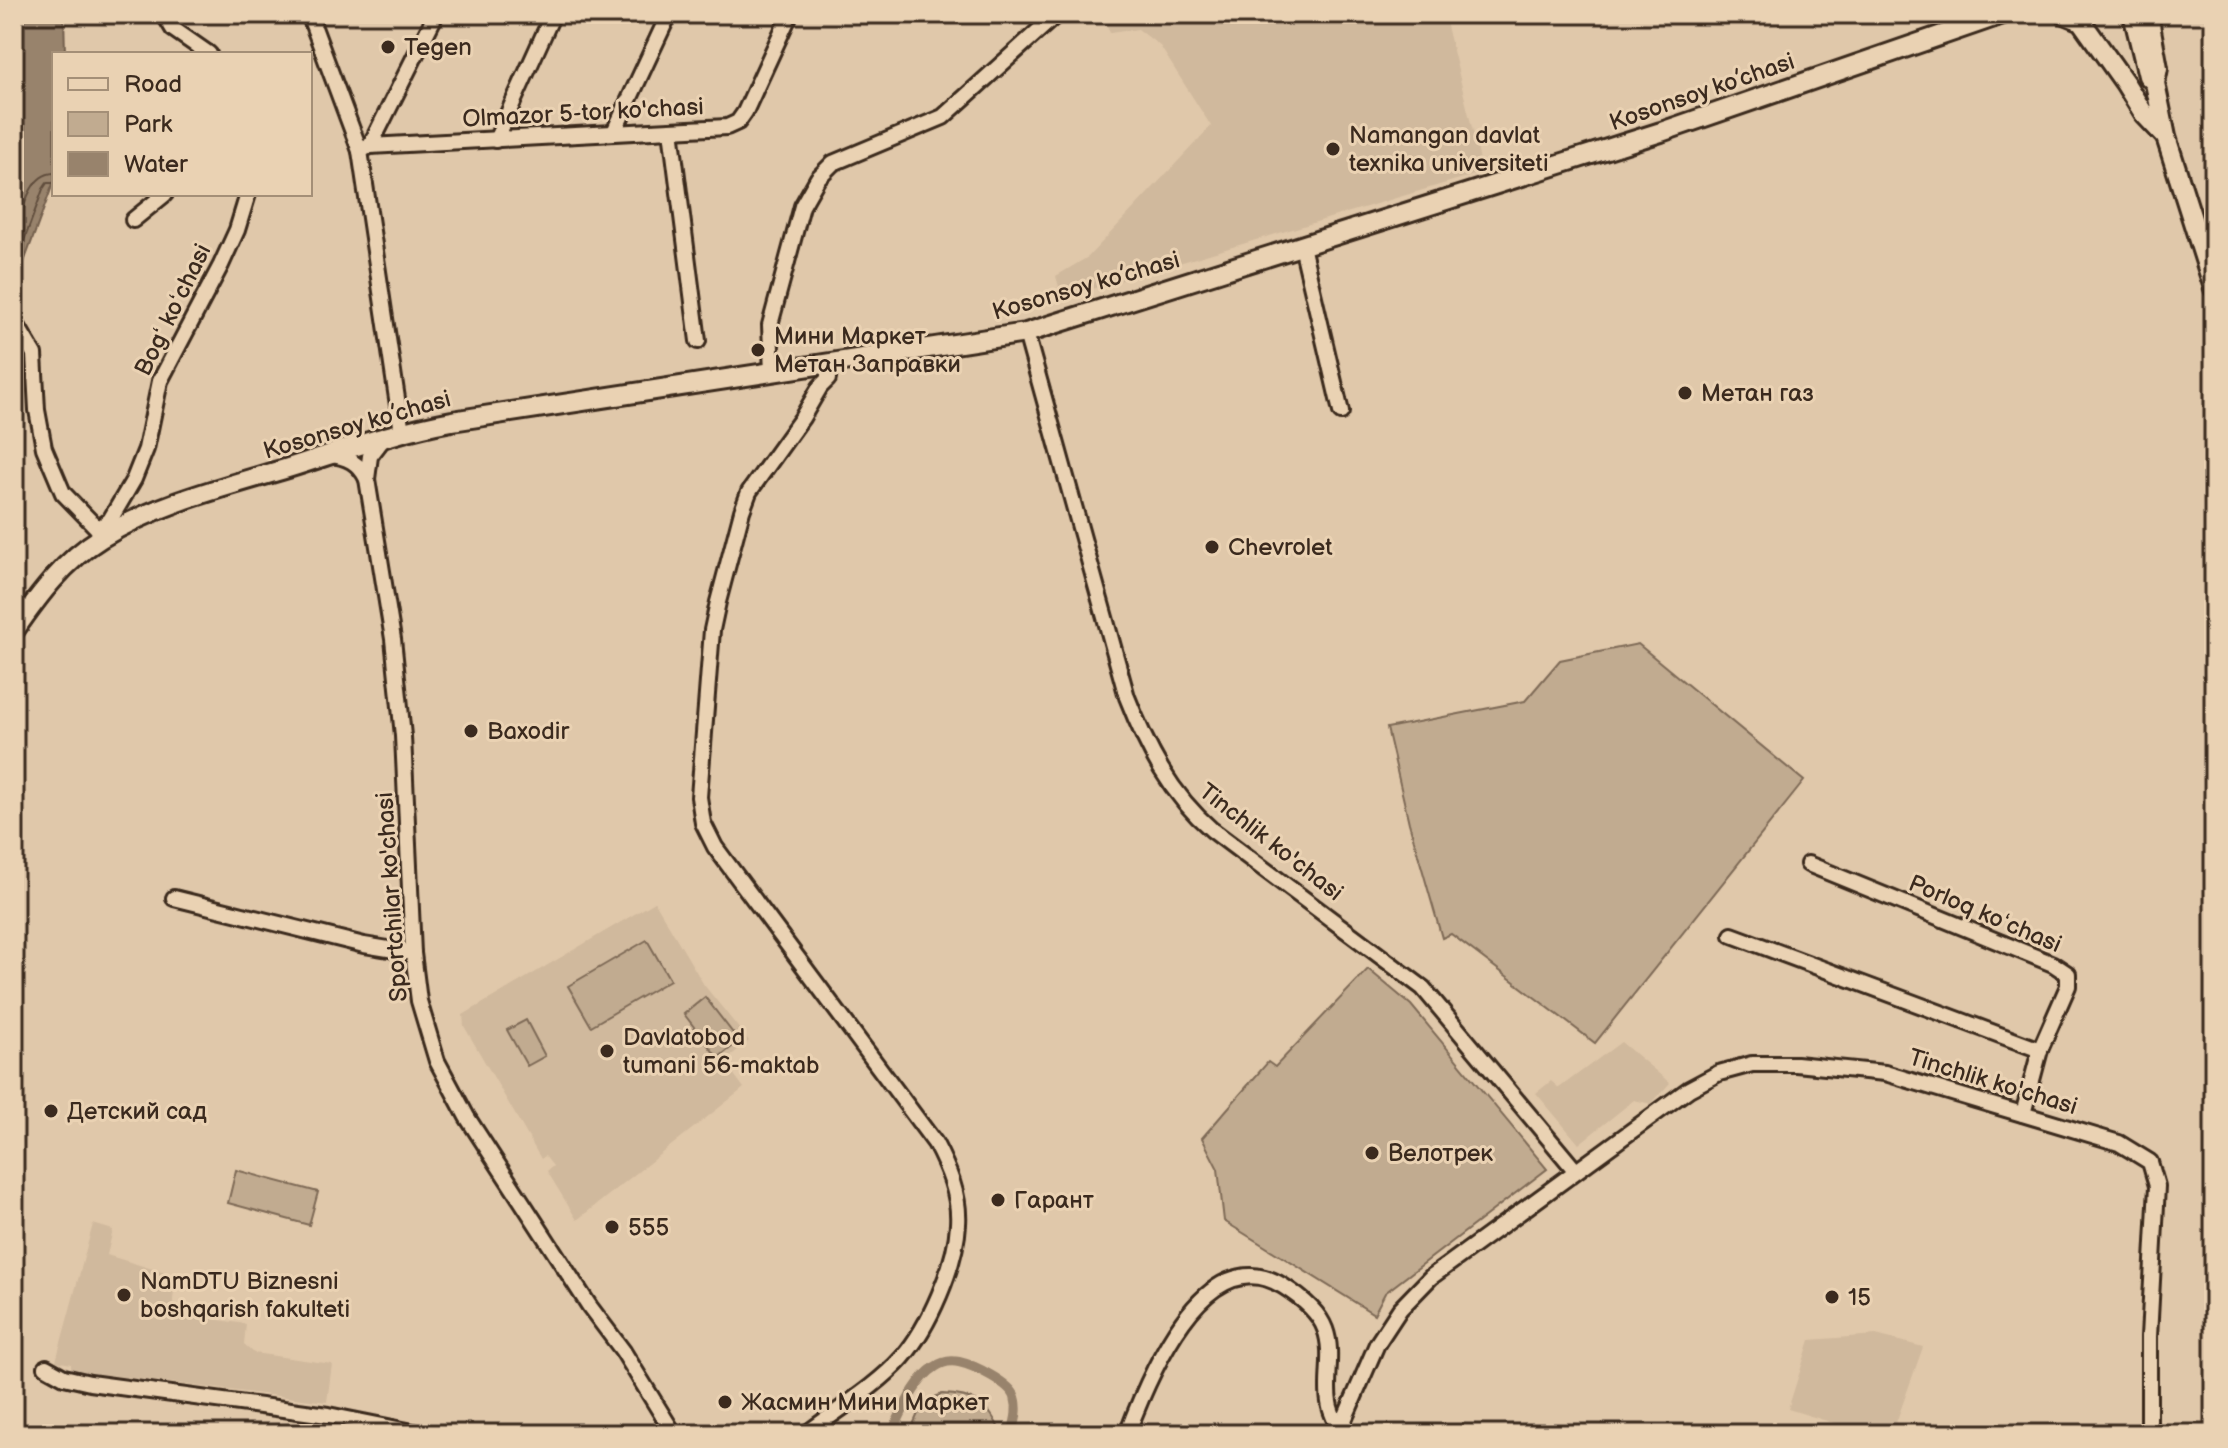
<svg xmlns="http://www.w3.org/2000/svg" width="2228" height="1448" viewBox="0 0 2228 1448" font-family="'Balsamiq Sans',sans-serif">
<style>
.built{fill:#d0b99d}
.green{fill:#c1ab90;stroke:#7e6a57;stroke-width:2}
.water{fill:#98836c;stroke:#735f4d;stroke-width:2}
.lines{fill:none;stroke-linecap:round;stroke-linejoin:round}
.shore{stroke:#604e3d;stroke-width:2}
.canal{stroke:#98836c;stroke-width:10}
.minor-casing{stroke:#3b2a1e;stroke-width:20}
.major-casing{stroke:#3b2a1e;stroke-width:24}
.minor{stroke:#ead2b3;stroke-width:14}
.major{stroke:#ead2b3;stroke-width:18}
.poi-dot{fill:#3b2a1e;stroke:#ead2b3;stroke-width:3}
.labels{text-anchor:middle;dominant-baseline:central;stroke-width:6;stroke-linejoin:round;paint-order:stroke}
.poi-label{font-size:24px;fill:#3b2a1e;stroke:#ead2b3;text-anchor:start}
.street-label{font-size:24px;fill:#3b2a1e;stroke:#ead2b3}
</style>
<rect width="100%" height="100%" fill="#e0c8aa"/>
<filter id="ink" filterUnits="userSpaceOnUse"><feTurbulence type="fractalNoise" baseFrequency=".0125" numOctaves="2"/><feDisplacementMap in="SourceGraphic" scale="16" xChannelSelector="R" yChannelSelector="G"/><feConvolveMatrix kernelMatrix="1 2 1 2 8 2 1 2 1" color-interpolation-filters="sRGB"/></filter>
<g filter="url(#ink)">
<g class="built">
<path d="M1102 14H1444L1483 172 1062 298 1056 276 1088 257 1211 126 1160 46 1138 29 1110 33Z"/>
<path d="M655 902 704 985 749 1041 724 1061 744 1088 577 1220 547 1171 553 1166 545 1156 541 1159 464 1026 463 1015Z"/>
<path d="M1621 1042 1670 1083 1651 1104 1634 1100 1579 1144 1536 1093 1551 1081 1559 1088Z"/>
<path d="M93 1224 113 1230 107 1255 175 1276 172 1313 246 1324 244 1344 254 1353 332 1364 327 1402 71 1371V1364L56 1361Z"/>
<path d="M1876 1335 1923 1347 1892 1434H1869L1788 1409 1810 1340Z"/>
</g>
<g class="green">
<path d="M1638 644 1804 781 1595 1043 1451 934 1442 938 1409 823 1387 728 1525 701 1560 660Z"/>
<path d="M647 940 670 980 591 1026 568 986Z"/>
<path d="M1368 969 1411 1005 1547 1169 1385 1293 1374 1314 1224 1221 1218 1169 1202 1138 1268 1062 1275 1067Z"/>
<path d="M705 997 739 1041 718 1058 684 1014Z"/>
<path d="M526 1020 545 1056 527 1066 507 1030Z"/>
<path d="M236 1170 318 1192 309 1225 228 1203Z"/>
<path d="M942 1394C973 1395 990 1403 1001 1434H909L923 1402Z"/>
</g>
<path class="water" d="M14 14H64L65 54H54V181L17 281 14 280Z"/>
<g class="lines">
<g class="shore">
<path d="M14 238C22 217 27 174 54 173"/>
<path d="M14 268 43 189 47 183H54"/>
</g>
<path class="canal" d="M891 1434C902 1413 914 1380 935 1367 942 1362 950 1360 959 1362 974 1365 1010 1383 1015 1397 1019 1410 1015 1422 1012 1434"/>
<defs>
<g id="minor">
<path d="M164 14 173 29 209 54"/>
<path d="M309 14 360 151 402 432"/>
<path d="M671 130 698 341"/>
<path d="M614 132 669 14"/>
<path d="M496 140 553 14"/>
<path d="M370 146 436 14"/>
<path d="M360 151 370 146 727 127 738 122 745 112 790 14"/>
<path d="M133 220 165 194"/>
<path d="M1302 246 1341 412"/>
<path d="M14 325 18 327 34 354 37 410 44 448 63 493 98 529 99 539"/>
<path d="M1026 333 1127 697C1147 748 1170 794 1212 830L1423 988 1575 1170"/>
<path d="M772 373 770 325 802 206 818 178 833 163 943 117 1057 14"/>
<path d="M329 455C347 456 359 463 367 479L370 456 383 439"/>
<path d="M367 479 393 639 403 736 413 953 419 1001 437 1061 467 1117 590 1307 623 1351 674 1434"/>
<path d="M98 529 110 520 134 479 146 449 160 381 221 265 237 230 248 194"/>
<path d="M1808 864 2053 964 2068 974V986L2040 1050 2023 1114"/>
<path d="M174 898 364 945 413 953"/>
<path d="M1732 935 2040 1050"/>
<path d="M46 1367 64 1377 90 1383 328 1415 423 1434"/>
<path d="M806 1434C837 1410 876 1387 902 1358 929 1327 956 1265 958 1224 960 1195 948 1168 935 1143L715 847 703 823 699 797 712 630 718 602 742 511 749 492 802 418 820 387 828 379V364"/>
<path d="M1127 1434C1147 1381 1204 1237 1283 1286 1299 1296 1318 1310 1325 1329 1334 1353 1325 1379 1329 1402 1330 1412 1336 1422 1340 1431"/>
<path d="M1338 1434 1377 1344 1400 1309 1431 1277 1689 1089 1719 1073 1752 1064H1796L1885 1073 2119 1143 2150 1162 2157 1186 2149 1337V1434"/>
</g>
<g id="major">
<path d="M2064 14 2081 21 2125 83 2144 114 2165 136"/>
<path d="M2133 14 2148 76 2153 81"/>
<path d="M2148 14 2158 68 2155 83 2166 137 2214 288"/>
<path d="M14 631C38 596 65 560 101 538 158 503 225 487 288 468 342 451 396 431 452 421L1026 333 1661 132 2003 14"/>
</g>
</defs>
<use href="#minor" class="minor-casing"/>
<use href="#major" class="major-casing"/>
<use href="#minor" class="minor"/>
<use href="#major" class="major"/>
</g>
</g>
<g class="poi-dot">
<circle cx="388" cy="47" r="8"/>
<circle cx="1333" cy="149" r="8"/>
<circle cx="758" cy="350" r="8"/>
<circle cx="1685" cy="393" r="8"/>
<circle cx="1212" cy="547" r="8"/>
<circle cx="471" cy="731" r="8"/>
<circle cx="607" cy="1051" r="8"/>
<circle cx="51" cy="1111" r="8"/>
<circle cx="1372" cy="1153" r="8"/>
<circle cx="998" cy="1200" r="8"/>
<circle cx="612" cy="1227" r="8"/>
<circle cx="124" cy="1295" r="8"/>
<circle cx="1832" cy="1297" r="8"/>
<circle cx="725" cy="1402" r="8"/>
</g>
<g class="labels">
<g class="poi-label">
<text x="404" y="47">Tegen</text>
<text x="1349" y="135">Namangan davlat<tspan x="1349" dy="28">texnika universiteti</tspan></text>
<text x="774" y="336">Мини Маркет<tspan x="774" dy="28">Метан Заправки</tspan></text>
<text x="1701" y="393">Метан газ</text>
<text x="1228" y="547">Chevrolet</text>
<text x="487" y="731">Baxodir</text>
<text x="623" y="1037">Davlatobod<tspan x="623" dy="28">tumani 56-maktab</tspan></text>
<text x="67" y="1111">Детский сад</text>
<text x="1388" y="1153">Велотрек</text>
<text x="1014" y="1200">Гарант</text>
<text x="628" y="1227">555</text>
<text x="140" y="1281">NamDTU Biznesni<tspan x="140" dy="28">boshqarish fakulteti</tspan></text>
<text x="1848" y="1297">15</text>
<text x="741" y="1402">Жасмин Мини Маркет</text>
</g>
<g class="street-label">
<text transform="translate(1702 92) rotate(-19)">Kosonsoy ko’chasi</text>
<text transform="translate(583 113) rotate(-3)">Olmazor 5-tor ko'chasi</text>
<text transform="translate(1086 286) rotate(-16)">Kosonsoy ko’chasi</text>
<text transform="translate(173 310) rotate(-64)">Bogʻ koʻchasi</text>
<text transform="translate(357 425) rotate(-16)">Kosonsoy ko’chasi</text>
<text transform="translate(1271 842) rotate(38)">Tinchlik ko'chasi</text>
<text transform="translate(392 897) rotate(-94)">Sportchilar ko'chasi</text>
<text transform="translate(1985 914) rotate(23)">Porloq koʻchasi</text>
<text transform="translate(1993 1082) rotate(17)">Tinchlik ko'chasi</text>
</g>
</g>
<rect width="2228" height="1448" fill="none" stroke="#ead2b3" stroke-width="48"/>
<rect x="24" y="24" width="2180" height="1400" fill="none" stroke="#3b2a1e" stroke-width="3" filter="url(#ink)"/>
<rect x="52" y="52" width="260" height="144" fill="#ead2b3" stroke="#a48f77" stroke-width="2"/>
<rect x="68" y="78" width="40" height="12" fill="#ead2b3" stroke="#a48f77" stroke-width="2"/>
<text x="124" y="92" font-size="24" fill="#3b2a1e">Road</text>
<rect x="68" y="112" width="40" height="24" fill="#c1ab90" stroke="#a48f77" stroke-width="2"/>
<text x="124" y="132" font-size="24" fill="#3b2a1e">Park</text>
<rect x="68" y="152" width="40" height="24" fill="#98836c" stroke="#a48f77" stroke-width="2"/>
<text x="124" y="172" font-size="24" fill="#3b2a1e">Water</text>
</svg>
